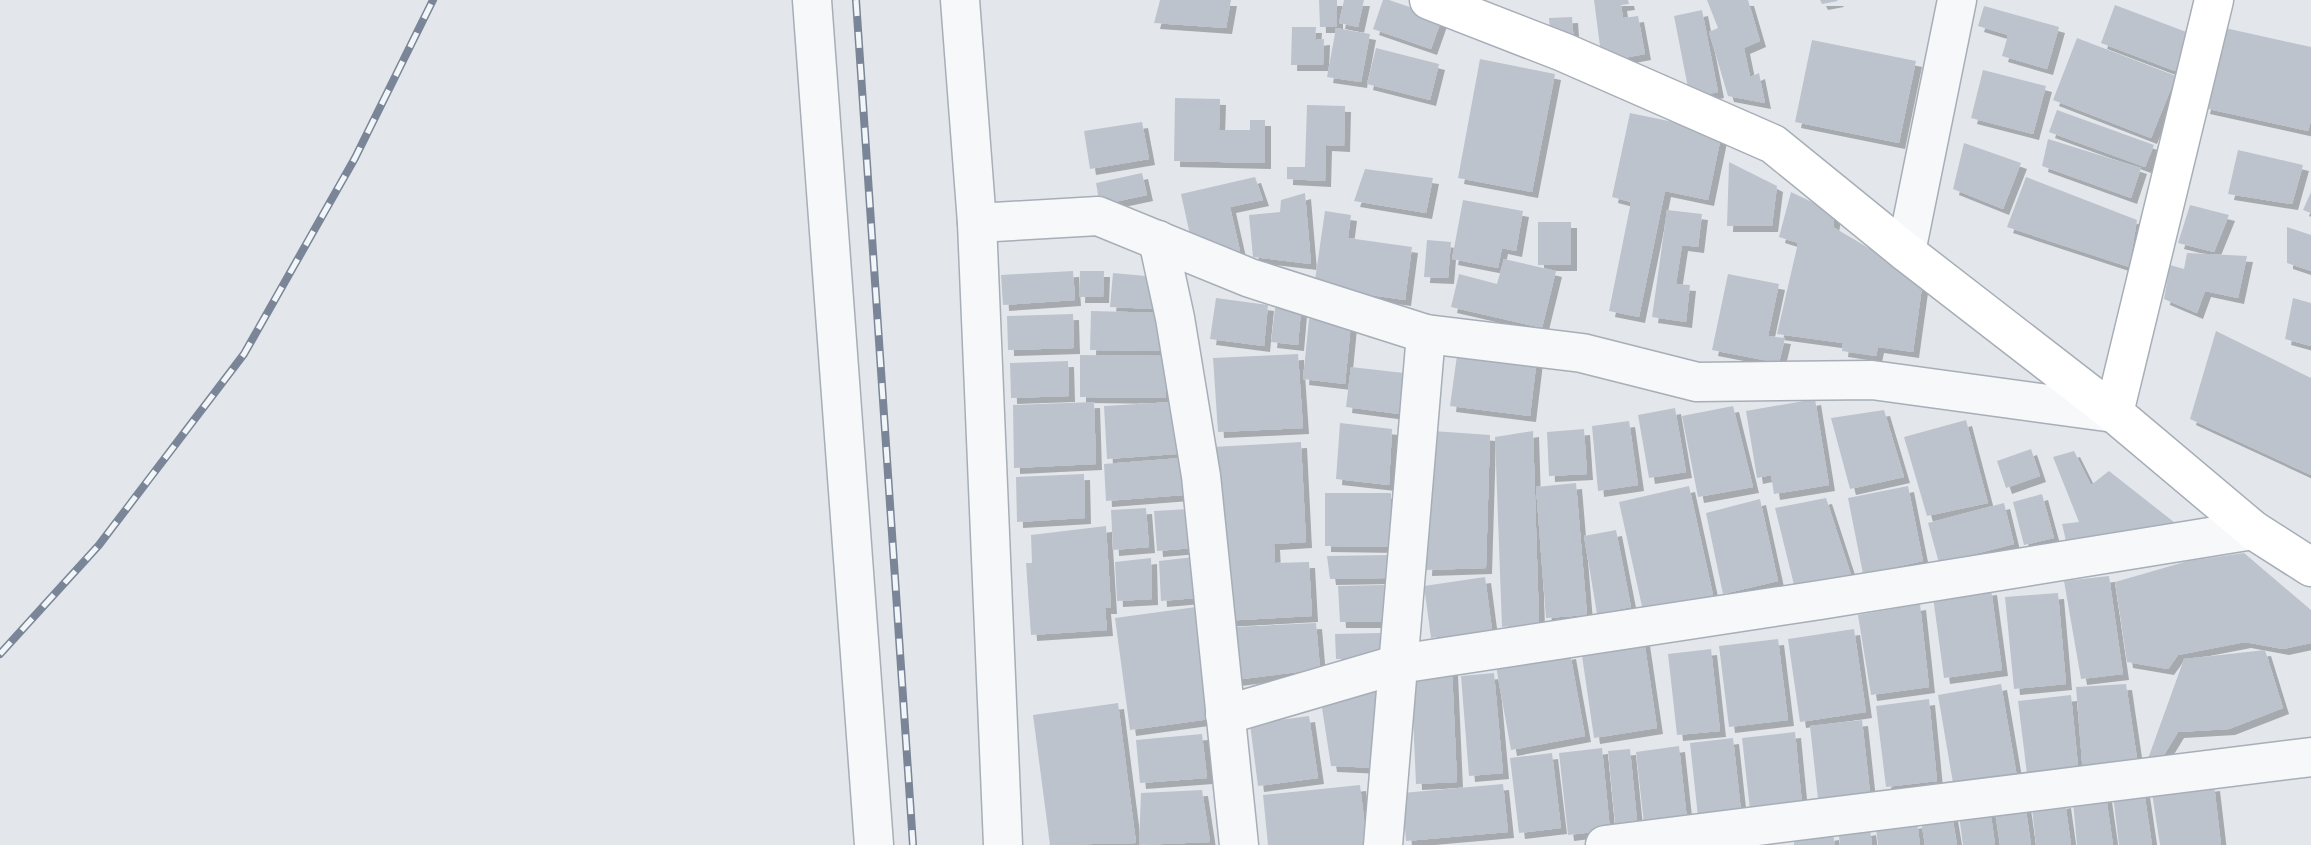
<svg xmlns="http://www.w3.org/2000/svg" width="2311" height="845" viewBox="0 0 2311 845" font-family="Ubuntu,sans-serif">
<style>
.building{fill:#bcc3cd;filter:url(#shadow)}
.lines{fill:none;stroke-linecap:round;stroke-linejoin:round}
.street-casing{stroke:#a7aeb7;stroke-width:41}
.secondary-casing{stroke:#a7aeb7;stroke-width:41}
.street{stroke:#f6f8fa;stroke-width:38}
.secondary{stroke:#fff;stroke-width:38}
.rail-casing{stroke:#7a8698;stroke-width:8}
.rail{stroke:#f3f6f9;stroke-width:5;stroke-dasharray:16;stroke-linecap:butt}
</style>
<defs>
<filter id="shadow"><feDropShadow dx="6" dy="6" stdDeviation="0" flood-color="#0004"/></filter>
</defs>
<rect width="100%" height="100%" fill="#e3e7ec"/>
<g class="building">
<path d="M1160 0H1231L1226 28 1154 23Z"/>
<path d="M1319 0H1337V27H1320Z"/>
<path d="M1344 0H1364L1358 27 1339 23Z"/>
<path d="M1383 0H1389L1442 18 1431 49 1373 29Z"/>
<path d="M1594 0H1628L1629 4 1621 5 1623 18 1638 16 1645 54 1602 62Z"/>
<path d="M1707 0H1748L1760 41 1744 48 1750 77 1759 73 1765 103 1728 96 1709 32 1718 28Z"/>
<path d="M1820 0H1837L1838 1 1822 4Z"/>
<path d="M2115 5 2189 33 2175 71 2101 43Z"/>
<path d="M1984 6 2059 27 2047 69 2002 56 2008 35 1978 26Z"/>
<path d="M1702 10 1718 92 1690 98 1674 16Z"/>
<path d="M1572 17 1575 58 1552 60 1549 18Z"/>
<path d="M1292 27H1316L1315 40 1324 39 1323 65H1291Z"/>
<path d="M1336 28 1370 34 1361 82 1327 77Z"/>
<path d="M2225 28 2311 47V121L2308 131 2204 108Z"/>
<path d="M2077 38 2176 76 2151 138 2053 100Z"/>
<path d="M1812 40 1916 61 1899 143 1795 122Z"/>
<path d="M1376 48 1439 64 1430 100 1367 84Z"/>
<path d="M1480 59 1555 74 1532 192 1458 178Z"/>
<path d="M1983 70 2046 86 2033 134 1971 118Z"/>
<path d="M1175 98 1220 99 1219 130H1250V120H1265V163L1174 161Z"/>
<path d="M1307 105 1345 106 1344 146 1326 145 1325 181 1287 179V167H1305Z"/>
<path d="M2057 110 2154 145 2145 167 2049 132Z"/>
<path d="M1630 113 1722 132 1708 200 1665 191 1639 317 1609 311 1631 202 1612 197Z"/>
<path d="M1142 122 1149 159 1090 169 1084 131Z"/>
<path d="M2048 139 2141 168 2131 198 2042 166Z"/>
<path d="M1964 143 2021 163 2003 209 1953 189Z"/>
<path d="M2238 150 2303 165 2292 204 2228 194Z"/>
<path d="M1729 162 1777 186 1772 226H1727Z"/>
<path d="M1365 169 1433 178 1426 213 1354 201Z"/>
<path d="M1142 173 1147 195 1100 205 1096 183Z"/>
<path d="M1255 177 1263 200 1230 207 1240 251 1196 262 1181 194Z"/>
<path d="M2026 177 2137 220 2129 267 2007 227Z"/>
<path d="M1791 192 1835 213 1833 227 1923 280 1913 352 1878 347 1876 356 1842 351 1843 343 1777 334 1798 243 1779 237Z"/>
<path d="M2311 192V213L2303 210Z"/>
<path d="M1305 193 1311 264 1253 257 1249 215 1280 212 1281 200Z"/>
<path d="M1463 200 1523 211 1516 251 1502 248 1498 268 1452 259Z"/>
<path d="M2190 205 2229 215 2214 252 2178 243Z"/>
<path d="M1667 210 1702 214 1698 247 1682 245 1676 284 1690 285 1686 322 1652 317Z"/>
<path d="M1325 211 1351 215 1348 238 1412 247 1405 300 1314 287Z"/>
<rect x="1538" y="222" width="33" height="43"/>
<path d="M2287 227 2311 235V271L2287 263Z"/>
<path d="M1427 240 1451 242 1448 278 1424 277Z"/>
<path d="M2187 253 2247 256 2238 298 2205 291 2197 313 2164 299 2170 265 2184 269Z"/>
<path d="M1504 259 1556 271 1542 328 1451 307 1459 274 1497 284Z"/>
<path d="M1073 271 1075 300 1003 305 1001 275Z"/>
<path d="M1080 271H1104L1103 297H1079Z"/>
<path d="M1113 273 1157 277 1154 309 1110 307Z"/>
<path d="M1728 274 1779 284 1768 336 1785 338 1779 363 1712 350Z"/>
<path d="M1216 298 1268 305 1264 346 1210 339Z"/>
<path d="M2293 298 2311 303V346L2285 339Z"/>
<path d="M1275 308 1301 310 1298 345 1271 342Z"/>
<path d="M1091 311 1166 313V351L1090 350Z"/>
<path d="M1073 314 1074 348 1008 350 1007 316Z"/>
<path d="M1309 319 1351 323 1345 384 1303 379Z"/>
<path d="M2216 331 2311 378V475L2190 419Z"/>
<path d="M1458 348 1537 358 1530 416 1450 406Z"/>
<path d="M1298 354 1303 428 1218 432 1213 358Z"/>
<path d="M1080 355 1166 356V398L1080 397Z"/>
<path d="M1068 361 1069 396 1011 398 1010 363Z"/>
<path d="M1351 367 1404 373 1399 414 1346 407Z"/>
<path d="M1815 399 1829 485 1774 494 1771 475 1757 478 1746 411Z"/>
<path d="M1094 402 1096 464 1014 468 1013 405Z"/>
<path d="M1173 402 1177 454 1107 459 1104 406Z"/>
<path d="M1733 406 1753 487 1698 497 1682 416Z"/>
<path d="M1675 408 1686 472 1649 478 1638 415Z"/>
<path d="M1884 410 1904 477 1850 489 1831 418Z"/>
<path d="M1966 420 1988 503 1927 516 1904 437Z"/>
<path d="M1629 421 1638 485 1598 491 1592 426Z"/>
<path d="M1340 423 1392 429 1389 485 1336 479Z"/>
<path d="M1584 429 1587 474 1549 476 1547 432Z"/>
<path d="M1433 431 1490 435 1486 568 1426 570Z"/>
<path d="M1533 431 1539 623 1502 627 1495 437Z"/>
<path d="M1301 442 1306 542 1274 544 1275 563 1309 562 1312 616 1221 621 1212 447Z"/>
<path d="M2031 449 2040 476 2006 488 1997 461Z"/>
<path d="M2074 451 2091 485 2109 471 2179 526 2067 545 2062 524 2079 522 2053 457Z"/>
<path d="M1181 458 1184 495 1106 501 1104 464Z"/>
<path d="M1084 474 1085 518 1017 522 1016 477Z"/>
<path d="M1576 483 1587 615 1546 618 1536 487Z"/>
<path d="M1689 486 1713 595 1643 611 1619 502Z"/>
<path d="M1908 486 1923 561 1863 574 1848 498Z"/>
<path d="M1325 493H1391V547L1325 546Z"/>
<path d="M2042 494 2054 538 2024 545 2013 502Z"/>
<path d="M1826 498 1853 581 1796 593 1775 508Z"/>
<path d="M1760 499 1778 581 1723 594 1706 513Z"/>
<path d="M2004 503 2014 544 1939 563 1928 523Z"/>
<path d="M1146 508 1149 547 1113 550 1111 510Z"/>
<path d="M1189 509 1193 548 1157 551 1154 511Z"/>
<path d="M1106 526 1111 608H1105L1107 630 1031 635 1026 563H1032L1031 535Z"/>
<path d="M1616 530 1631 607 1597 614 1584 536Z"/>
<path d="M2244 553 2311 610V643L2283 649 2245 642 2178 655 2168 669 2127 662 2115 582 2188 561Z"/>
<path d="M1389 555 1386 578 1330 579 1327 556Z"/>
<path d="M1194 557 1196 598 1161 601 1159 561Z"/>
<path d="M1151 558 1152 599 1117 601 1115 562Z"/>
<path d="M2109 576 2123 674 2081 679 2064 581Z"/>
<path d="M1485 577 1492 630 1431 638 1424 586Z"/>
<path d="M1384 585 1383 622H1340L1338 586Z"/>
<path d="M1991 589 2002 670 1944 678 1933 597Z"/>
<path d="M2058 593 2066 684 2014 689 2005 597Z"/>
<path d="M1920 604 1929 687 1871 695 1858 615Z"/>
<path d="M1196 607 1210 719 1130 730 1115 618Z"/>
<path d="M1316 623 1320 669 1235 680V627Z"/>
<path d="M1854 629 1866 712 1800 722 1788 639Z"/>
<path d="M1380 633V659H1336L1335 634Z"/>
<path d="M1778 639 1788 720 1729 727 1719 646Z"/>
<path d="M1644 640 1657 728 1594 738 1581 649Z"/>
<path d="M1711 649 1720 731 1677 735 1668 654Z"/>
<path d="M2265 650 2283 708 2229 729 2178 732 2156 768 2145 767 2184 659Z"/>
<path d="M1570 653 1585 736 1511 750 1496 666Z"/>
<path d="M1452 669 1457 782 1416 784 1411 671Z"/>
<path d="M1494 673 1503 773 1469 776 1461 676Z"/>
<path d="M2001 684 2017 777 1954 789 1938 695Z"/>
<path d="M2126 684 2138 765 2083 774 2076 687Z"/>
<path d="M1382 686 1377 768 1331 766 1322 708Z"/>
<path d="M2071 695 2079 776 2028 782 2018 701Z"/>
<path d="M1929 699 1937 781 1886 787 1876 706Z"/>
<path d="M1118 703 1136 843 1050 845 1033 715Z"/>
<path d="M1309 716 1318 778 1258 786 1250 724Z"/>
<path d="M1862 720 1871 802 1819 808 1810 726Z"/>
<path d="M1795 732 1803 814 1751 819 1742 738Z"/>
<path d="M1202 734 1207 778 1140 783 1136 740Z"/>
<path d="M1733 738 1742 820 1699 826 1690 743Z"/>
<path d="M1679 746 1688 829 1645 833 1636 752Z"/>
<path d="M1602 748 1610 830 1568 835 1559 753Z"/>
<path d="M1630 749 1638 831 1616 833 1608 751Z"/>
<path d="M1552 753 1561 828 1519 833 1510 758Z"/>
<path d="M1503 784 1508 832 1406 841 1402 793Z"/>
<path d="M1360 785 1367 845H1268L1263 795Z"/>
<path d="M2214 785 2221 845H2160L2152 793Z"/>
<path d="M1202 790 1210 842 1139 845 1141 793Z"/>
<path d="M2144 791 2152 845H2119L2113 795Z"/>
<path d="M2106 796 2113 845H2077L2073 802Z"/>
<path d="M2065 802 2071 845H2036L2032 808Z"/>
<path d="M2025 804 2031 845H2000L1995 811Z"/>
<path d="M1990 808 1995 845H1963L1959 815Z"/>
<path d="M1952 815 1957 845H1925L1921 820Z"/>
<path d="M1917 822 1920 845H1878L1876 829Z"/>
<path d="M1870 829 1872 845H1840L1839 836Z"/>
<path d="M1833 834 1835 845H1794V841Z"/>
</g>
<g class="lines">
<defs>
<g id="street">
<path d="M812 0 874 845"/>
<path d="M960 0 977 223 1003 845"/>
<path d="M977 223 1098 216 1250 278 1426 334 1582 353 1697 382 1872 380 2114 413"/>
<path d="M1158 240 1175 318 1201 476 1239 845"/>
<path d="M1906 252 1957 0"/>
<path d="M1225 715 1399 664 1820 600 2253 530"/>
<path d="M1383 845 1426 334"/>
<path d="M1605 845 2311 757"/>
</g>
<g id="secondary">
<path d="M1429 0 1563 52 1773 144 1906 252 2114 413 2253 530 2311 567"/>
<path d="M2114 413 2214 0"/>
</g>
</defs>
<use href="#street" class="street-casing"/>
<use href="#secondary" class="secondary-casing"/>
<use href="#street" class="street"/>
<use href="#secondary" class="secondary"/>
<defs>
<g id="rail">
<path d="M856 0 913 845"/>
<path d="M0 654 99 545 244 354 355 158 433 0"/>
</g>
</defs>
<use href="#rail" class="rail-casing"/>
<use href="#rail" class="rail"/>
</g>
</svg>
